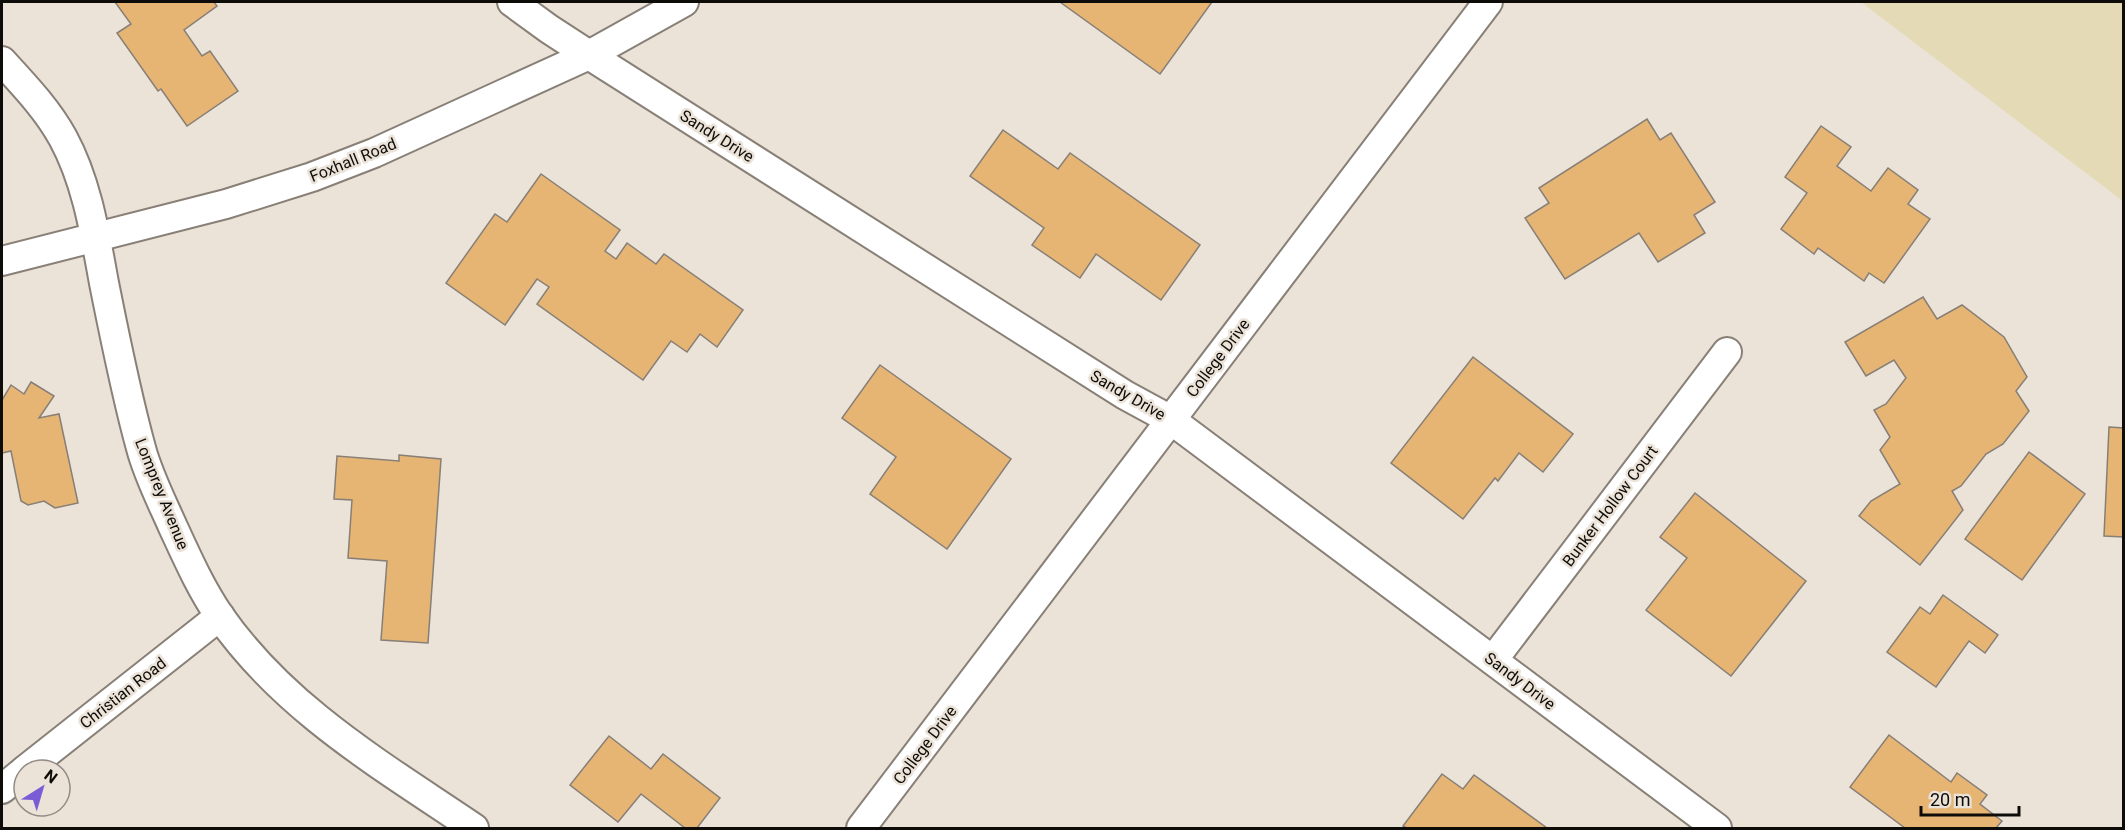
<svg xmlns="http://www.w3.org/2000/svg" width="2125" height="830" viewBox="0 0 2125 830" font-family="Roboto,sans-serif">
<style>
.sand{fill:#e4dab5}
.building{fill:#e6b574;stroke:#877f76;stroke-width:1.5}
.lines{fill:none;stroke-linecap:round;stroke-linejoin:round}
.street-casing{stroke:#888077;stroke-width:32}
.street{stroke:#fff;stroke-width:28}
.labels{text-anchor:middle;dominant-baseline:central;stroke-width:5;stroke-linejoin:round;paint-order:stroke}
.street-label{font-size:16px;fill:#0e0c08;stroke:#ebe2d8}
</style>
<rect width="100%" height="100%" fill="#ebe2d8"/>
<path class="sand" d="M1861 2H2123V201Z"/>
<g class="building">
<path d="M115 2H214L217 6 184 30 202 56 210 51 238 91 187 126 161 89 158 91 117 33 131 24Z"/>
<path d="M1060 2H1212L1160 74Z"/>
<path d="M1647 119 1660 140 1671 133 1715 202 1694 215 1705 233 1658 262 1639 233 1565 279 1525 218 1549 203 1539 188Z"/>
<path d="M1821 126 1851 147 1837 166 1871 191 1888 168 1918 190 1908 204 1930 219 1884 283 1869 273 1864 281 1818 248 1814 254 1781 229 1807 193 1785 177Z"/>
<path d="M1003 130 1058 169 1070 153 1200 245 1161 300 1096 254 1080 278 1032 245 1044 228 970 176Z"/>
<path d="M541 174 620 230 605 251 616 259 627 243 656 264 664 254 743 310 717 347 700 334 687 352 671 341 643 380 537 304 549 287 537 279 505 325 446 283 495 214 507 222Z"/>
<path d="M1923 297 1937 319 1962 305 2004 337 2027 377 2016 391 2029 411 2003 444 1986 454 1961 486 1952 491 1963 510 1920 565 1859 516 1871 501 1900 484 1880 450 1890 437 1874 410 1886 404 1906 378 1894 360 1866 376 1845 342Z"/>
<path d="M1473 357 1573 434 1543 472 1519 453 1498 481 1495 478 1463 519 1391 463Z"/>
<path d="M880 365 1011 459 947 549 870 494 896 457 842 418Z"/>
<path d="M31 382 54 396 39 418 59 414 78 503 55 508 44 501 28 505 21 501 11 451 2 453V400L11 385 24 394Z"/>
<path d="M2109 427 2124 428V537L2104 536Z"/>
<path d="M2029 452 2085 494 2022 580 1965 539Z"/>
<path d="M399 455 441 459 428 643 381 640 387 561 348 558 352 500 334 499 337 456 399 461Z"/>
<path d="M1695 493 1806 581 1731 676 1646 610 1687 558 1660 537Z"/>
<path d="M1943 595 1998 635 1985 653 1969 641 1936 687 1887 652 1920 607 1930 614Z"/>
<path d="M1889 735 1951 782 1957 773 1987 795 1980 804 2002 821 1996 828H1905L1850 787Z"/>
<path d="M609 736 651 769 663 754 720 798 697 828H685L641 794 618 822 570 785Z"/>
<path d="M1442 774 1463 789 1474 775 1547 828H1407L1403 826Z"/>
</g>
<g class="lines">
<defs>
<g id="street">
<path d="M512 2 549 29 589 55 1125 395 1171 420 1717 828"/>
<path d="M2 61C24 85 47 109 63 138 87 182 95 234 104 283 115 338 126 394 141 448 148 475 162 502 173 527 187 557 200 587 219 615 284 709 381 765 474 828"/>
<path d="M2 261 226 204 312 177 374 153 589 55 684 2"/>
<path d="M1493 660 1727 352"/>
<path d="M25 770 220 616"/>
<path d="M2 789 24 771"/>
<path d="M861 828 1488 2"/>
</g>
</defs>
<use href="#street" class="street-casing"/>
<use href="#street" class="street"/>
</g>
<g class="labels">
<g class="street-label">
<text transform="translate(717 136) rotate(32)">Sandy Drive</text>
<text transform="translate(353 160) rotate(-22)">Foxhall Road</text>
<text transform="translate(1218 358) rotate(-53)">College Drive</text>
<text transform="translate(1128 395) rotate(30)">Sandy Drive</text>
<text transform="translate(162 494) rotate(68)">Lomprey Avenue</text>
<text transform="translate(1610 506) rotate(-53)">Bunker Hollow Court</text>
<text transform="translate(1520 681) rotate(37)">Sandy Drive</text>
<text transform="translate(123 693) rotate(-38)">Christian Road</text>
<text transform="translate(925 745) rotate(-53)">College Drive</text>
</g>
</g>
<rect width="2125" height="830" fill="none" stroke="#0e0c08" stroke-width="6"/>
<g transform="translate(42 788) rotate(37)"><circle r="28" fill="#ebe2d8" stroke="#938c85" stroke-width="1.5"/>
<path d="M0-4.5L10 22L0 15L-10 22Z" fill="#7b5cd7"/>
<text y="-9" font-size="16" font-weight="bold" text-anchor="middle" fill="#0e0c08">N</text>
</g>
<path d="M1921 806v9h98v-9" fill="none" stroke="#0e0c08" stroke-width="3"/>
<text x="1930" y="806" font-size="18" fill="#0e0c08" stroke="#ebe2d8" stroke-width="4.5" paint-order="stroke">20 m</text>
</svg>
